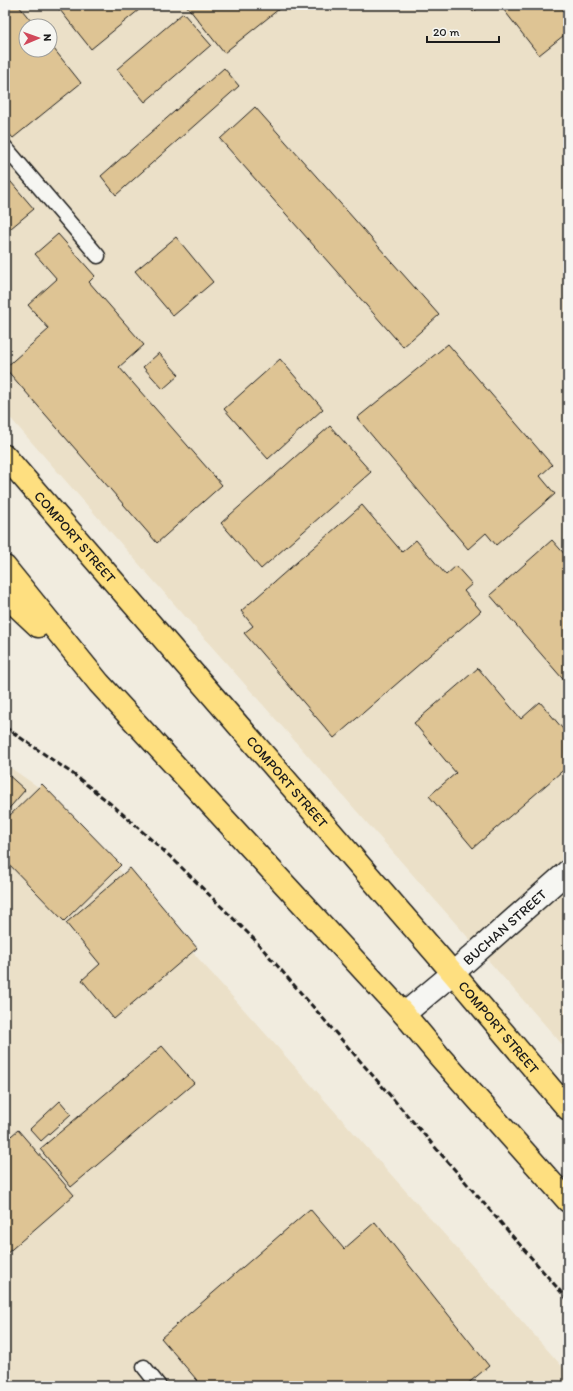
<svg xmlns="http://www.w3.org/2000/svg" width="573" height="1391" viewBox="0 0 573 1391" font-family="Itim,sans-serif">
<style>
.built{fill:#ebe0c8;fill-rule:evenodd}
.building{fill:#dec494;stroke:#1c1c1c}
.lines{fill:none;stroke-linecap:round;stroke-linejoin:round}
.service-casing{stroke:#1c1c1c;stroke-width:17}
.minor-casing{stroke:#1c1c1c;stroke-width:25}
.trunk-casing{stroke:#1c1c1c;stroke-width:25}
.service{stroke:#f6f6f2;stroke-width:14}
.minor{stroke:#f6f6f2;stroke-width:22}
.trunk{stroke:#fedf80;stroke-width:22}
.rail{stroke:#1c1c1c;stroke-width:3;stroke-dasharray:6 3;stroke-linecap:butt}
.labels{text-anchor:middle;dominant-baseline:central;stroke-width:4;stroke-linejoin:round;paint-order:stroke}
.street-label{font-size:14px;fill:#1c1c1c;stroke:#f6f6f2}
</style>
<rect width="100%" height="100%" fill="#f1ecdf"/>
<filter id="ink" filterUnits="userSpaceOnUse"><feTurbulence type="fractalNoise" baseFrequency=".025" numOctaves="2"/><feDisplacementMap in="SourceGraphic" scale="8" xChannelSelector="R" yChannelSelector="G"/><feConvolveMatrix kernelMatrix="1 2 1 2 8 2 1 2 1" color-interpolation-filters="sRGB"/></filter>
<g filter="url(#ink)">
<g class="built">
<path d="M5 5H568V1051L5 412ZM26 26H50V50H26Z"/>
<path d="M5 764 57 800 568 1373V1386H5Z"/>
</g>
<g class="building">
<path d="M6 5H18L35 26H26V50H50V44L81 83 13 138 5 129V20L8 17 5 14V6Z"/>
<path d="M56 5H145L91 49Z"/>
<path d="M186 5H284L224 53Z"/>
<path d="M468 5H482L473 12Z"/>
<path d="M500 5H568V32L539 55Z"/>
<path d="M183 13 211 45 145 102 117 69Z"/>
<path d="M224 68 239 86 116 195 101 176Z"/>
<path d="M255 107 439 315 403 347 220 139Z"/>
<path d="M5 175 34 209 5 233Z"/>
<path d="M58 234 95 276 89 282 144 345 119 367 222 485 157 543 5 368 49 329 28 305 57 279 35 254Z"/>
<path d="M176 237 213 282 173 316 135 271Z"/>
<path d="M448 344 552 465 540 476 555 494 496 545 486 533 468 549 357 418Z"/>
<path d="M159 353 179 375 163 389 143 367Z"/>
<path d="M280 359 323 409 268 459 224 409Z"/>
<path d="M330 426 371 472 261 569 221 523Z"/>
<path d="M362 505 402 552 416 540 446 575 456 566 472 584 464 591 481 611 334 738 244 633 253 626 241 611Z"/>
<path d="M552 540 568 558V685L490 595Z"/>
<path d="M478 668 521 719 540 702 568 735V766L473 848 429 796 456 773 414 723Z"/>
<path d="M5 772 25 790 5 813Z"/>
<path d="M42 784 121 865 64 921 5 860V820Z"/>
<path d="M130 868 197 948 114 1019 82 980 100 964 66 923Z"/>
<path d="M162 1046 194 1083 71 1187 40 1149Z"/>
<path d="M60 1101 71 1114 41 1141 30 1129Z"/>
<path d="M18 1130 74 1195 5 1255V1141Z"/>
<path d="M310 1209 344 1249 375 1222 489 1366 465 1386H202L161 1338Z"/>
</g>
<g class="lines">
<defs>
<g id="service">
<path d="M5 147 98 256"/>
<path d="M144 1367 159 1386"/>
</g>
<g id="minor">
<path id="s1" d="M404 1014 453 973 568 871"/>
</g>
<g id="trunk">
<path id="s2" d="M5 456 453 973 568 1109"/>
<path d="M5 567 99 683 404 1014 440 1057 568 1201"/>
<path d="M5 595 38 626"/>
</g>
</defs>
<use href="#service" class="service-casing"/>
<use href="#minor" class="minor-casing"/>
<use href="#trunk" class="trunk-casing"/>
<use href="#service" class="service"/>
<use href="#minor" class="minor"/>
<use href="#trunk" class="trunk"/>
<path class="rail" d="M5 727 73 774 116 808 175 861 254 939 568 1300"/>
</g>
</g>
<g class="labels">
<g class="street-label">
<text stroke="none"><textPath href="#s2" startOffset="107">COMPORT STREET</textPath></text>
<text stroke="none"><textPath href="#s2" startOffset="431">COMPORT STREET</textPath></text>
<text stroke="none"><textPath href="#s1" startOffset="133">BUCHAN STREET</textPath></text>
<text stroke="none"><textPath href="#s2" startOffset="755">COMPORT STREET</textPath></text>
</g>
</g>
<rect width="573" height="1391" fill="none" stroke="#f6f6f2" stroke-width="20"/>
<rect x="10" y="10" width="553" height="1371" fill="none" stroke="#1c1c1c" stroke-width="1.5" filter="url(#ink)"/>
<g transform="translate(38 38) rotate(88)"><circle r="19" fill="#f6f6f2" stroke="#9f9f9c"/>
<path d="M0-3L7 15L0 10L-7 15Z" fill="#d1495b"/>
<text y="-6" font-size="11" font-weight="bold" text-anchor="middle" fill="#1c1c1c">N</text>
</g>
<path d="M427 36v6h72v-6" fill="none" stroke="#1c1c1c" stroke-width="2"/>
<text x="433" y="36" font-size="12" fill="#1c1c1c" stroke="#f6f6f2" stroke-width="3" paint-order="stroke">20 m</text>
</svg>
